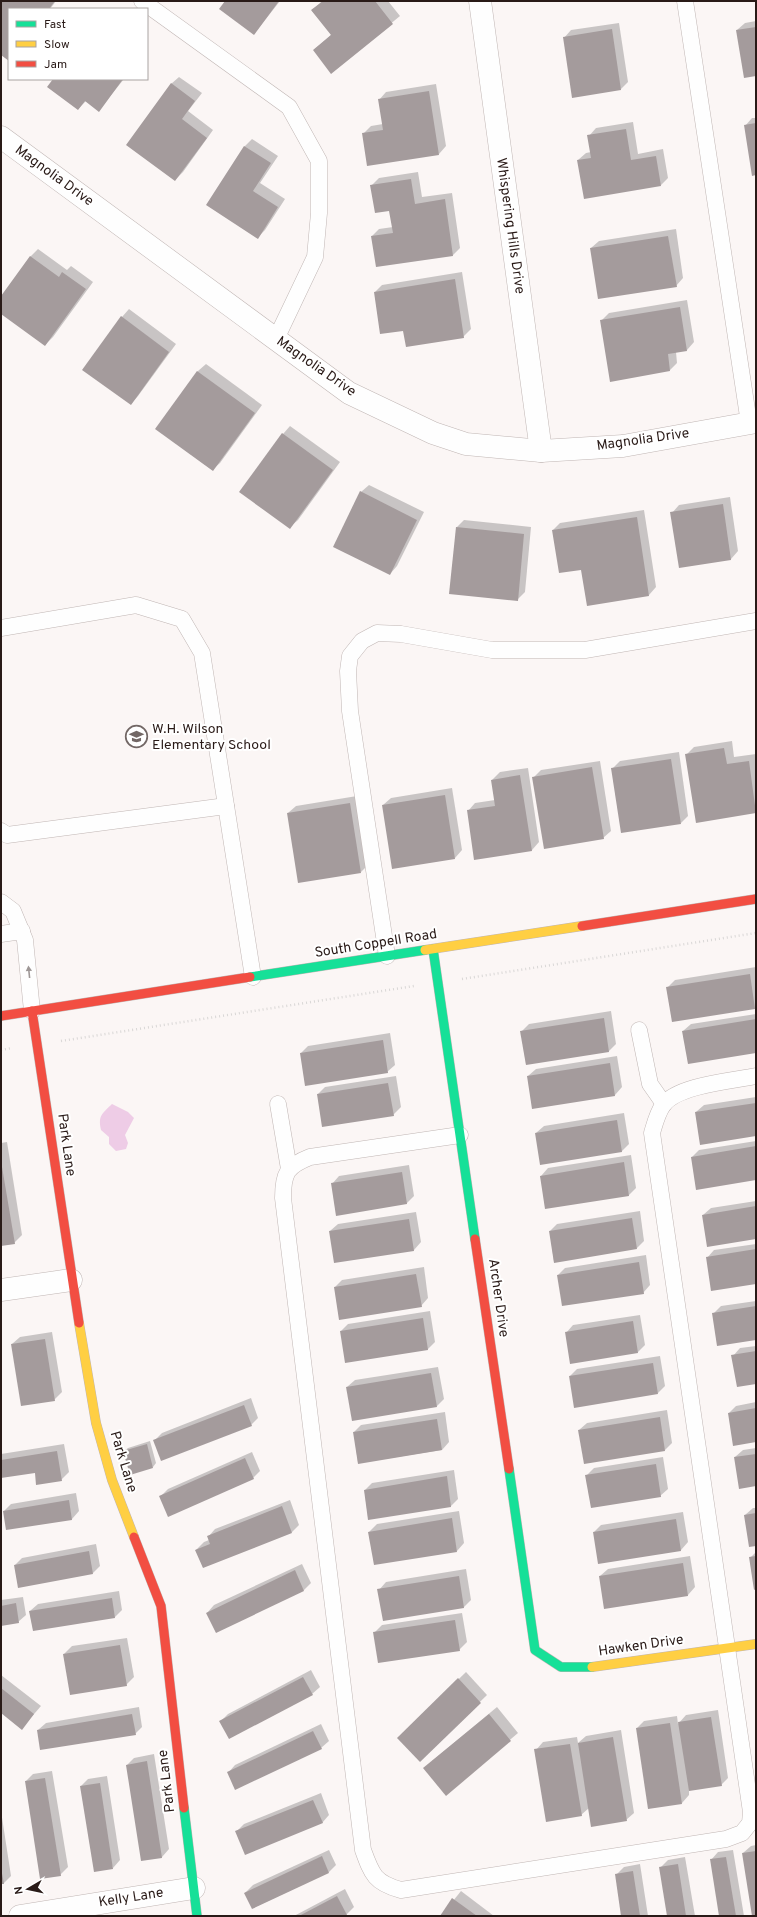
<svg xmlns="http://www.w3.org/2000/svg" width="757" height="1917" viewBox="0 0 757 1917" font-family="Overpass,sans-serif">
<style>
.water{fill:#eecce6}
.shadow{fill:#0003}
.building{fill:#a49b9c}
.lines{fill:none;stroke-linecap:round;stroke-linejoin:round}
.lane-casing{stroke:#c0b6b4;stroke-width:17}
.street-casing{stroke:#c0b6b4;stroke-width:23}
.fast-casing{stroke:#c0b6b4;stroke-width:10}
.slow-casing{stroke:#c0b6b4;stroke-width:10}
.jam-casing{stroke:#c0b6b4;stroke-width:10}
.path{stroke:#d9d7d6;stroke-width:2.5;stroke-dasharray:1 3;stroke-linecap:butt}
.lane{stroke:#fefefe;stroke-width:16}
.street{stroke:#fefefe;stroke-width:22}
.fast{stroke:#16e098;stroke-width:9}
.slow{stroke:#ffcf43;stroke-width:9}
.jam{stroke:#f24e42;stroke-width:9}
.oneway{fill:#9e9796}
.labels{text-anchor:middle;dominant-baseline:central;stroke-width:4;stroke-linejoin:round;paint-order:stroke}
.street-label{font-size:14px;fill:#291a17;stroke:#fff}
.poi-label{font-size:14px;fill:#291a17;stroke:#fff;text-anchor:start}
</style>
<rect width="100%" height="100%" fill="#fbf6f5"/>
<path class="water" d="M112 1104 128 1112 134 1118 125 1135 128 1143 126 1149 116 1151 109 1144V1137L101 1130C98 1115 102 1114 112 1104Z"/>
<g class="shadow">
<path d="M1 1H56L50 9H9V60L1 54Z"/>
<path d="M226 1H280L254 34Z"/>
<path d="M322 1H388L400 16 332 72 314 50 332 34 312 11Z"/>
<path d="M756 21V75L737 30 745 23Z"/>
<path d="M619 23 628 82 621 89 564 38 571 30Z"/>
<path d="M179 77 202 93 188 111 213 130 183 172 175 180 171 84Z"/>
<path d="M54 79H124L99 110 86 101 78 109Z"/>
<path d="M436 84 446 146 439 154 363 134 371 126 383 124 379 100 386 92Z"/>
<path d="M752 118H756V174L745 126Z"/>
<path d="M633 122 638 154 663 149 668 178 661 185 578 160 586 153 591 152 589 136 596 128Z"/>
<path d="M252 139 278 156 260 183 285 199 265 230 258 237 208 205 245 146Z"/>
<path d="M418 172 422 197 452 193 460 248 453 255 372 236 379 229 393 227 390 210 371 186 379 178Z"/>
<path d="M676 229 683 278 676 286 591 248 599 241Z"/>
<path d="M38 249 67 270 71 266 93 282 53 337 45 345 1 313V298L31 256Z"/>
<path d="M462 272 471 329 463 337 375 292 382 285Z"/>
<path d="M687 300 694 342 687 350 676 352 677 363 670 370 611 381 601 321 609 313Z"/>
<path d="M129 309 176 344 138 396 131 404 122 317Z"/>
<path d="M206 364 262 405 220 463 212 470 157 429 198 371Z"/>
<path d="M290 426 340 462 298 520 290 527 241 492 283 434Z"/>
<path d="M369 485 424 512 397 566 390 574 361 492Z"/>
<path d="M730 497 738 551 731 559 680 567 672 513 679 505Z"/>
<path d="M644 510 656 587 649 595 582 569 553 530 560 523Z"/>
<path d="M464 520 531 527 525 592 517 600 457 527Z"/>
<path d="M732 741 734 757 756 754V812L697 822 687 754 694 747Z"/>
<path d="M679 752 688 816 681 823 613 768 620 761Z"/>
<path d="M600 761 611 831 603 838 534 777 541 770Z"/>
<path d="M528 768 539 842 532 850 475 859 468 811 475 803 495 800 492 780 500 772Z"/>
<path d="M452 788 462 850 455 858 383 805 391 798Z"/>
<path d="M357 796 368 865 361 872 288 813 296 806Z"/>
<path d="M756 967 755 1008 667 988 675 980Z"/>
<path d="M611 1011 616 1044 609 1051 526 1064 521 1032 529 1024Z"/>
<path d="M756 1014V1052L683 1031 691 1024Z"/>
<path d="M390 1033 395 1065 387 1072 301 1053 308 1046Z"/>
<path d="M617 1056 622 1087 615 1095 528 1076 536 1069Z"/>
<path d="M396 1076 401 1107 393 1115 318 1094 325 1087Z"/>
<path d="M756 1097V1135L696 1112 704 1105Z"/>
<path d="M624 1113 629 1144 622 1151 536 1133 544 1126Z"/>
<path d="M756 1141V1179L692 1157 699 1150Z"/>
<path d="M7 1142 22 1235 14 1243 1 1245V1143Z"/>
<path d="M631 1155 636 1188 629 1195 541 1176 548 1168Z"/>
<path d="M409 1165 414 1196 406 1204 332 1184 339 1176Z"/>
<path d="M756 1201V1238L703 1215 711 1208Z"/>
<path d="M640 1211 644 1241 637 1248 554 1262 550 1231 557 1224Z"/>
<path d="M416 1212 421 1242 414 1250 330 1231 338 1224Z"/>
<path d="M756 1244V1283L707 1258 714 1250Z"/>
<path d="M646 1255 650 1285 643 1293 558 1275 565 1268Z"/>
<path d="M424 1267 428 1298 421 1306 335 1287 342 1280Z"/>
<path d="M756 1301V1339L713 1314 721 1306Z"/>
<path d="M430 1311 435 1342 428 1349 346 1362 341 1331 348 1324Z"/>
<path d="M640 1315 645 1345 638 1352 566 1333 573 1325Z"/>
<path d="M52 1332 62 1392 54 1400 12 1344 20 1337Z"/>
<path d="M756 1346V1383L733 1356 740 1348Z"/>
<path d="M660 1356 665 1386 658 1393 570 1376 577 1369Z"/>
<path d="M438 1367 444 1399 436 1407 347 1387 355 1380Z"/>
<path d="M251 1398 258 1418 251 1425 155 1440 162 1433Z"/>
<path d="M756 1402V1441L729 1413 736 1406Z"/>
<path d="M667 1410 672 1443 665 1450 579 1430 587 1423Z"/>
<path d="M445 1412 449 1442 442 1450 358 1463 354 1432 361 1425Z"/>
<path d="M150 1441 156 1463 153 1467 124 1451 128 1448Z"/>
<path d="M64 1444 69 1472 61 1480 35 1472 1 1477V1454Z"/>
<path d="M756 1448V1485L735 1457 743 1450Z"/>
<path d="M252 1452 260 1471 253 1478 160 1497 168 1489Z"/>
<path d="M663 1457 668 1489 660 1496 586 1476 594 1468Z"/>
<path d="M454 1470 458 1499 451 1506 369 1519 365 1490 372 1483Z"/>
<path d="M76 1493 79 1511 72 1519 4 1511 11 1504Z"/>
<path d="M290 1500 299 1525 292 1532 203 1567 196 1550 204 1542 209 1540 208 1537 215 1529Z"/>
<path d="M753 1508H756V1545L745 1515Z"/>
<path d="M459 1511 464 1543 457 1551 369 1532 377 1524Z"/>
<path d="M683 1512 688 1542 681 1550 594 1532 601 1525Z"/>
<path d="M96 1544 100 1566 93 1573 15 1565 22 1558Z"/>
<path d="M756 1552V1588L750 1558Z"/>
<path d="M690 1556 695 1587 688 1595 600 1576 608 1569Z"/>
<path d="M302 1564 311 1583 304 1590 216 1632 207 1613 214 1605Z"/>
<path d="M466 1569 471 1600 464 1607 379 1590 386 1582Z"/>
<path d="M119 1591 122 1610 115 1617 30 1611 38 1604Z"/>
<path d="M23 1597 26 1615 18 1622 1 1625V1600Z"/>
<path d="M462 1613 467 1642 459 1650 374 1633 382 1625Z"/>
<path d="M127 1638 134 1677 126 1685 64 1654 72 1646Z"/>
<path d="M311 1670 320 1687 312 1694 220 1722 228 1714Z"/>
<path d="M466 1672 487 1695 420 1760 398 1738Z"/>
<path d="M1 1675 41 1706 22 1728 1 1712Z"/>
<path d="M139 1707 142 1727 135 1734 38 1730 46 1723Z"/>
<path d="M497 1707 518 1733 446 1794 432 1761Z"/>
<path d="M718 1710 728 1778 721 1785 689 1790V1795L682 1803 649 1808 637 1728 644 1721 677 1716 678 1724 686 1715Z"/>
<path d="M321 1724 329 1741 321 1748 228 1773 235 1765Z"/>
<path d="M621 1730 634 1813 626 1820 589 1808 581 1815 536 1750 543 1742 577 1737 578 1743 586 1736Z"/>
<path d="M154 1754 169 1849 162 1857 142 1860 127 1765 134 1758Z"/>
<path d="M52 1771 68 1867 60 1875 26 1781 33 1774Z"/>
<path d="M107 1776 120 1860 113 1868 81 1786 88 1779Z"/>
<path d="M321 1793 329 1815 322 1823 237 1831 244 1824Z"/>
<path d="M1 1811 11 1876 4 1883H1Z"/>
<path d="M756 1845V1914L743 1853 751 1846Z"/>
<path d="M329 1850 336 1865 329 1872 253 1908 245 1893 253 1885Z"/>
<path d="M733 1850 744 1916H720L711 1860 718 1852Z"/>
<path d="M685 1857 695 1916H668L660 1868 668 1860Z"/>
<path d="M640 1864 648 1916H622L616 1875 624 1867Z"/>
<path d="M345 1889 354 1907 347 1914 343 1916H294Z"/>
<path d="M461 1891 494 1916H441Z"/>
</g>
<g class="building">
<path d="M1 1H55L49 9H9V61L1 55Z"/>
<path d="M225 1H279L254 35 219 9Z"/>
<path d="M323 1H375L393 24 331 74 313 50 331 35 311 10Z"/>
<path d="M756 27V76L744 78 736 30Z"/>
<path d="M612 29 621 90 572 98 563 37Z"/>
<path d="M53 79H123L99 112 85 101 78 110 47 87Z"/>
<path d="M171 83 195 101 182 119 207 138 175 181 126 145Z"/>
<path d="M429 91 439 155 367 166 362 133 383 130 378 99Z"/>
<path d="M756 123V175L752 176 744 125Z"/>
<path d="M626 129 631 160 656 156 661 186 584 199 577 160 591 158 587 135Z"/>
<path d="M244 146 271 163 253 191 278 207 258 239 206 205Z"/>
<path d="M411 179 415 204 445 199 453 256 376 267 371 236 393 233 389 211 375 213 370 185Z"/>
<path d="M668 236 677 287 598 299 590 248Z"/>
<path d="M30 256 59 277 62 272 86 289 45 346 1 314V296Z"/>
<path d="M455 279 464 338 406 347 403 331 380 334 374 292Z"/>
<path d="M680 307 687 351 668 354 670 371 610 382 600 320Z"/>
<path d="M121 316 169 352 131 405 82 370Z"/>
<path d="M197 371 255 413 213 471 155 429Z"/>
<path d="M282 433 333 470 290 529 239 492Z"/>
<path d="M360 491 417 520 390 575 333 547Z"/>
<path d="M723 504 731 560 679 568 670 512Z"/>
<path d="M637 517 649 596 587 606 581 570 559 573 552 530Z"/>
<path d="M456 527 524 534 518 601 449 594Z"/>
<path d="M724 748 727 764 749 761 756 813 696 823 685 754Z"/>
<path d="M671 759 681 824 621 833 611 768Z"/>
<path d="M592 767 604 839 544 849 532 777Z"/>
<path d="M520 775 532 851 474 860 467 810 495 806 491 780Z"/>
<path d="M445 795 455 859 392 869 382 805Z"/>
<path d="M350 803 361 873 298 883 287 813Z"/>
<path d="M750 974 755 1009 672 1022 666 987Z"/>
<path d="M604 1018 609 1052 526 1065 520 1031Z"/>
<path d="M756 1019V1053L688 1064 682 1031Z"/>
<path d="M383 1040 388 1073 305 1086 300 1053Z"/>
<path d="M610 1063 615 1096 532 1109 527 1076Z"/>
<path d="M388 1083 394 1116 322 1127 317 1094Z"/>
<path d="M756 1103V1136L700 1145 695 1112Z"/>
<path d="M617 1120 622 1152 540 1165 535 1133Z"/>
<path d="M756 1146V1180L696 1190 691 1157Z"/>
<path d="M1 1161 15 1244 1 1246Z"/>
<path d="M624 1162 629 1196 545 1209 540 1176Z"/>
<path d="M402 1172 407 1204 336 1216 331 1183Z"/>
<path d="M756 1206V1239L707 1247 702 1215Z"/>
<path d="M632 1218 637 1249 554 1263 549 1231Z"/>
<path d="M409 1219 414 1251 334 1263 329 1231Z"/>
<path d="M756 1249V1284L711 1291 706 1257Z"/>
<path d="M639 1262 644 1294 562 1306 557 1275Z"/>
<path d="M416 1274 422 1307 339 1320 334 1287Z"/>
<path d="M756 1306V1340L717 1346 712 1313Z"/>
<path d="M423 1318 428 1350 345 1363 340 1331Z"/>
<path d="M633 1321 638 1353 570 1364 565 1332Z"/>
<path d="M45 1339 55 1401 21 1406 11 1344Z"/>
<path d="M756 1351V1384L737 1387 731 1355Z"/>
<path d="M653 1363 658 1394 574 1408 569 1376Z"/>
<path d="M431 1373 437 1407 352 1421 346 1387Z"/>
<path d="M244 1405 252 1426 161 1461 153 1440Z"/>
<path d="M756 1408V1442L733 1446 728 1413Z"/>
<path d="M660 1417 665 1451 584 1464 578 1430Z"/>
<path d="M437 1419 442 1450 358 1464 353 1432Z"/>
<path d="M147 1444 153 1468 130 1475 123 1451Z"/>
<path d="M57 1451 62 1481 36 1485 35 1473 1 1478V1460Z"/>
<path d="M756 1454V1486L739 1489 734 1457Z"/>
<path d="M245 1458 254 1479 168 1517 159 1496Z"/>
<path d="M656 1464 661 1497 591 1508 585 1475Z"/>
<path d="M447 1476 451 1507 368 1520 364 1490Z"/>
<path d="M69 1500 72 1520 6 1530 3 1511Z"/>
<path d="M282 1506 292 1533 203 1568 195 1550 210 1544 207 1536Z"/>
<path d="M756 1513V1546L749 1547 744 1515Z"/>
<path d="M452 1518 457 1552 374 1565 368 1532Z"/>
<path d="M676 1519 681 1551 598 1564 593 1532Z"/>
<path d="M89 1551 93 1574 18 1588 14 1565Z"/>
<path d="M756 1556V1589L754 1590 749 1557Z"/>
<path d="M683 1563 688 1596 604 1609 599 1576Z"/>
<path d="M295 1570 304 1591 216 1633 206 1613Z"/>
<path d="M459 1576 464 1608 383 1621 377 1589Z"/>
<path d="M112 1598 115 1618 33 1631 29 1611Z"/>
<path d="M16 1603 19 1623 1 1626V1606Z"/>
<path d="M455 1620 460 1651 378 1663 373 1632Z"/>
<path d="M120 1645 127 1686 70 1695 63 1654Z"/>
<path d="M303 1677 313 1695 229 1739 219 1721Z"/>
<path d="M458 1678 481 1703 420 1762 397 1738Z"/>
<path d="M1 1688 34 1714 22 1730 1 1713Z"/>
<path d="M132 1714 136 1735 40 1750 37 1730Z"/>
<path d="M489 1714 511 1741 446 1796 423 1768Z"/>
<path d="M711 1717 722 1786 689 1791 678 1722Z"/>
<path d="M670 1723 682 1804 648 1809 636 1728Z"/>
<path d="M313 1731 322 1749 235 1790 227 1772Z"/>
<path d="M613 1737 627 1821 591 1827 578 1743Z"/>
<path d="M570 1744 582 1816 546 1822 534 1749Z"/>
<path d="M147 1761 162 1858 141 1861 126 1765Z"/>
<path d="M45 1778 61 1876 40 1879 25 1781Z"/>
<path d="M100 1783 113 1869 94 1872 80 1786Z"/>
<path d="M313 1800 323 1823 245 1855 235 1831Z"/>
<path d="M756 1851V1915L752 1916 742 1853Z"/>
<path d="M322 1856 329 1873 252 1909 244 1893Z"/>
<path d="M726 1857 736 1916H719L710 1859Z"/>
<path d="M678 1864 686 1916H667L659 1867Z"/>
<path d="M1 1868 4 1884H1Z"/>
<path d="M633 1871 640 1916H621L615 1874Z"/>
<path d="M337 1896 347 1915 345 1916H299Z"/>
<path d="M452 1898 477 1916H440Z"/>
</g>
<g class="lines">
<defs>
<g id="lane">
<path d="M142 1 289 107 319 161V213L315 257 276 339"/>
<path d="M685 1 749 423"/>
<path d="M1 628 136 605 182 619 202 653 253 977"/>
<path d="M1 831 7 835 226 806"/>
<path d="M1 902 13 911 25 940 32 1011"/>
<path d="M1 934 22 931"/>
<path d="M387 956 350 711 348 671 350 656 362 641 377 633 401 634 492 650H585L756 621"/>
<path d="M639 1030 650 1084 664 1104"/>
<path d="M278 1104 289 1169"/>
<path d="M460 1135 310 1157C287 1166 283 1173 283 1198L363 1850C372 1875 375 1883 401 1890L726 1839 742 1833 750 1823 751 1812 652 1133C655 1123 657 1114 663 1105 678 1085 732 1081 756 1076"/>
</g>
<g id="street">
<path d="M480 1 541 451"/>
<path d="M1 137 349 393 433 433 466 444 541 451 623 446 756 422"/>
<path d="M1 1290 71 1280"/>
<path d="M20 1916 194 1888"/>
</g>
<g id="fast">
<path d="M433 949 475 1239"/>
<path d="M250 977 425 950"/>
<path d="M509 1469 535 1650 561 1667H592"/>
<path d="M184 1808 197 1916"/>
</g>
<g id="slow">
<path d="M425 950 582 926"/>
<path d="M79 1323 96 1423 112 1480 134 1537"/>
<path d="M592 1667 756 1644"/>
</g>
<g id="jam">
<path d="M582 926 756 899"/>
<path d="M32 1011 79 1323"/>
<path d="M1 1016 250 977"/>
<path d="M475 1239 509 1469"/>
<path d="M134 1537 161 1606 184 1808"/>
</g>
</defs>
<use href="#lane" class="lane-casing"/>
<use href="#street" class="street-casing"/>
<use href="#fast" class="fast-casing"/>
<use href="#slow" class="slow-casing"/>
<use href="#jam" class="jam-casing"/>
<g class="path">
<path d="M462 979 756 933"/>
<path d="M61 1041 414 986"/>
<path d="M1 1050 12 1048"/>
</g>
<use href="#lane" class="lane"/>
<use href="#street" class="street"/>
<use href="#fast" class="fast"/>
<use href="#slow" class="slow"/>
<use href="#jam" class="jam"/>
</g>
<defs><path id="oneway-solid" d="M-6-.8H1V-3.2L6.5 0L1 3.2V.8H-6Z"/></defs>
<use class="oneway" href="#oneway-solid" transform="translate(29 972) rotate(-96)"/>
<defs>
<symbol id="school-ring" viewBox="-11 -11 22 22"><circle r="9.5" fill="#fff" stroke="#726765" stroke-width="1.5"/><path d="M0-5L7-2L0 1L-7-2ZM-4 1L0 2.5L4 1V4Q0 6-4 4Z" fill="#726765"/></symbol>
</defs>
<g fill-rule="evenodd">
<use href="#school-ring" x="124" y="724" width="25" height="25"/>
</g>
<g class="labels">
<g class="street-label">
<text transform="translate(54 176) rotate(36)">Magnolia Drive</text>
<text transform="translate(510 226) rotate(82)">Whispering Hills Drive</text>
<text transform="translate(316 367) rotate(35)">Magnolia Drive</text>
<text transform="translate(643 440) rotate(-8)">Magnolia Drive</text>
<text transform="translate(376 944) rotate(-9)">South Coppell Road</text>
<text transform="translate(66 1145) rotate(82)">Park Lane</text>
<text transform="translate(498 1298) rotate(82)">Archer Drive</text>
<text transform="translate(123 1462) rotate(73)">Park Lane</text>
<text transform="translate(641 1646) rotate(-8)">Hawken Drive</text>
<text transform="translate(167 1781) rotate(-97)">Park Lane</text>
<text transform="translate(131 1898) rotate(-9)">Kelly Lane</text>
</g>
<g class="poi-label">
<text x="152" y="729">W.H. Wilson<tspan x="152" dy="16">Elementary School</tspan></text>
</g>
</g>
<rect width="757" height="1917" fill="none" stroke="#291a17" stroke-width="4"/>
<rect x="8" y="8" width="140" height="72" fill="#ffffff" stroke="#a9a3a2"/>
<rect x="16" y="21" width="20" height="6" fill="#16e098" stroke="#a9a3a2"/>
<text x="44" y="28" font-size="12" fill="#291a17">Fast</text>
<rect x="16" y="41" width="20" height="6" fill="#ffcf43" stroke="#a9a3a2"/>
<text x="44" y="48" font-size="12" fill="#291a17">Slow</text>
<rect x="16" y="61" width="20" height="6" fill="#f24e42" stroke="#a9a3a2"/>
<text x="44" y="68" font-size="12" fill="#291a17">Jam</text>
<g transform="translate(28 1889) rotate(261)" stroke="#ffffff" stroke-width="3" paint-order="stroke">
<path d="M0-3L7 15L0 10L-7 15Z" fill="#291a17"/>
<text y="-6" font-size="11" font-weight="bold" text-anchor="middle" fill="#291a17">N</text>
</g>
</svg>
